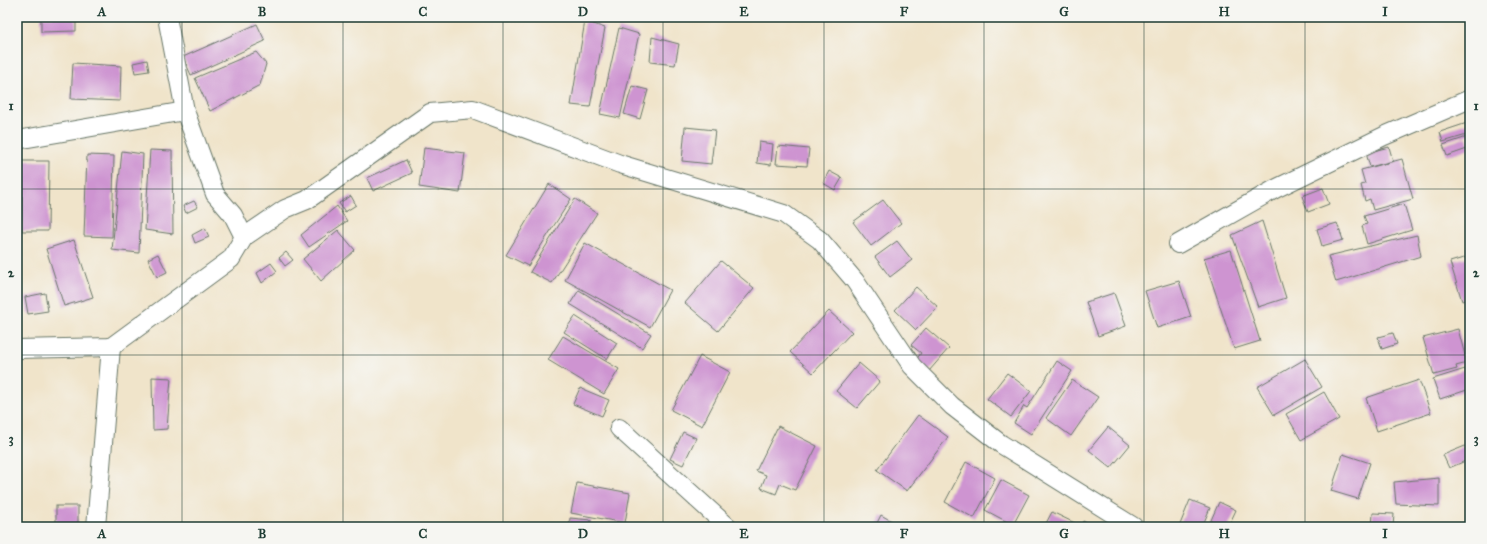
<svg xmlns="http://www.w3.org/2000/svg" width="1487" height="544" viewBox="0 0 1487 544" font-family="'IM FELL Great Primer',serif">
<style>
.building{fill:#ce94d1}
.lines{fill:none;stroke-linecap:round;stroke-linejoin:round}
.minor-casing{stroke:#687768;stroke-width:20}
.minor{stroke:#fff;stroke-width:18}
.grid{fill:none;stroke:#1f3d34;stroke-width:1;stroke-opacity:0.55}
.neatline{fill:none;stroke:#1f3d34;stroke-width:1.5}
.grid-label{font-size:13px;text-anchor:middle;font-weight:bold;fill:#1f3d34}
</style>
<rect width="100%" height="100%" fill="#f6f6f2"/>
<filter id="ink" filterUnits="userSpaceOnUse"><feTurbulence type="fractalNoise" baseFrequency=".025" numOctaves="2"/><feDisplacementMap in="SourceGraphic" scale="8" xChannelSelector="R" yChannelSelector="G"/><feConvolveMatrix kernelMatrix="1 2 1 2 8 2 1 2 1" color-interpolation-filters="sRGB"/></filter>
<filter id="wash" filterUnits="userSpaceOnUse"><feTurbulence type="fractalNoise" baseFrequency=".012" numOctaves="4" result="noise"/><feDisplacementMap in="SourceGraphic" scale="16" xChannelSelector="R" yChannelSelector="G"/><feGaussianBlur stdDeviation="0.9" result="paint"/><feColorMatrix in="noise" values="0 0 0 0 0 0 0 0 0 0 0 0 0 0 0 0 0 1.4 0 .05"/><feComposite in="paint" operator="in"/></filter>
<g filter="url(#wash)">
<rect width="100%" height="100%" fill="#f0e4ca"/>
<g id="blocks">
<g class="building">
<path d="M41 17H76V31L41 32Z"/>
<path d="M585 21 605 28 590 107 571 105Z"/>
<path d="M257 24 265 41 191 75 183 57Z"/>
<path d="M619 28 639 34 620 118 600 114Z"/>
<path d="M652 37 679 44 675 65 650 62Z"/>
<path d="M256 52 266 64 260 85 210 111 195 78Z"/>
<path d="M147 60 149 71 135 73 133 63Z"/>
<path d="M73 63 121 66 120 101 71 99Z"/>
<path d="M632 86 648 90 640 119 624 114Z"/>
<path d="M1470 122V134L1443 142 1440 132Z"/>
<path d="M685 127 715 130 711 164 682 161Z"/>
<path d="M1467 137 1470 148 1447 156 1443 145Z"/>
<path d="M759 142 773 144 771 165 757 163Z"/>
<path d="M778 146 809 149 807 166 776 164Z"/>
<path d="M1389 147 1393 161 1370 167 1366 153Z"/>
<path d="M424 148 465 153 460 193 419 187Z"/>
<path d="M150 150 172 151 173 234 145 230Z"/>
<path d="M122 151 143 154 139 253 112 250Z"/>
<path d="M87 155 114 156 112 237 84 236Z"/>
<path d="M1402 159 1413 199 1373 210 1370 199 1365 201 1361 185 1365 184 1361 170Z"/>
<path d="M406 160 412 173 373 191 367 178Z"/>
<path d="M22 161H49L48 231H22Z"/>
<path d="M829 171 842 178 835 190 823 183Z"/>
<path d="M549 184 571 199 528 266 506 255Z"/>
<path d="M1323 188 1329 204 1308 212 1302 196Z"/>
<path d="M351 196 356 205 345 212 339 203Z"/>
<path d="M575 199 597 213 552 283 530 272Z"/>
<path d="M883 200 901 223 871 246 853 222Z"/>
<path d="M194 201 198 207 186 213 183 206Z"/>
<path d="M1404 204 1412 230 1367 244 1362 226 1367 224 1364 216Z"/>
<path d="M337 206 347 221 309 247 301 235Z"/>
<path d="M1262 221 1286 298 1258 307 1232 235Z"/>
<path d="M1337 223 1343 240 1322 246 1317 229Z"/>
<path d="M205 228 209 237 195 243 192 235Z"/>
<path d="M338 230 355 250 321 281 303 259Z"/>
<path d="M1417 235 1421 256 1336 282 1328 256Z"/>
<path d="M74 240 93 297 64 306 46 249Z"/>
<path d="M897 241 912 260 890 277 875 257Z"/>
<path d="M585 243 670 290 650 327 565 280Z"/>
<path d="M1231 250 1260 341 1234 349 1204 258Z"/>
<path d="M286 252 293 260 285 266 279 258Z"/>
<path d="M158 254 167 272 157 277 148 259Z"/>
<path d="M1470 256V298L1462 301 1450 262Z"/>
<path d="M721 261 754 288 718 331 685 303Z"/>
<path d="M271 263 277 271 262 283 257 273Z"/>
<path d="M1179 281 1191 317 1157 328 1145 291Z"/>
<path d="M916 287 938 307 916 330 895 310Z"/>
<path d="M579 290 651 334 642 348 570 304Z"/>
<path d="M45 293 48 311 28 314 25 297Z"/>
<path d="M1114 293 1126 326 1098 336 1086 302Z"/>
<path d="M829 311 852 332 813 373 790 352Z"/>
<path d="M575 316 617 343 607 359 564 332Z"/>
<path d="M926 328 949 348 929 371 916 360 921 353 911 345Z"/>
<path d="M1458 329 1467 363 1456 366 1457 369 1434 375 1423 338Z"/>
<path d="M1393 333 1397 344 1382 349 1378 337Z"/>
<path d="M563 336 619 369 604 394 548 360Z"/>
<path d="M700 356 730 372 702 426 671 410Z"/>
<path d="M1305 359 1322 387 1274 415 1257 387Z"/>
<path d="M1057 361 1072 371 1031 434 1014 423 1024 406 1027 408Z"/>
<path d="M859 363 880 381 857 408 836 391Z"/>
<path d="M1465 369 1470 389 1440 399 1433 379Z"/>
<path d="M1007 373 1031 391 1011 417 987 399Z"/>
<path d="M152 377 171 378 167 429 153 430Z"/>
<path d="M1072 380 1098 397 1071 436 1046 418Z"/>
<path d="M1419 380 1431 413 1377 431 1366 398Z"/>
<path d="M580 388 609 400 602 416 573 404Z"/>
<path d="M1324 392 1339 419 1301 440 1286 414Z"/>
<path d="M918 415 948 437 907 491 877 470Z"/>
<path d="M778 426 817 446 795 490 780 484 776 494 761 488 766 475 756 471Z"/>
<path d="M1108 427 1130 445 1111 468 1089 450Z"/>
<path d="M683 432 696 438 683 465 670 459Z"/>
<path d="M1470 444V459L1449 468 1443 455Z"/>
<path d="M1343 454 1370 463 1358 499 1331 491Z"/>
<path d="M966 462 995 478 974 518 945 502Z"/>
<path d="M1439 478V506L1396 504 1394 482Z"/>
<path d="M1001 480 1029 495 1013 525 985 510Z"/>
<path d="M577 483 630 493 625 523 571 513Z"/>
<path d="M1190 500 1210 508 1202 527H1179Z"/>
<path d="M1219 502 1236 510 1228 527H1208Z"/>
<rect x="56" y="506" width="22" height="21"/>
<path d="M1052 512 1081 526 1083 521 1094 527H1044Z"/>
<path d="M1373 513 1394 514 1393 527H1372Z"/>
<path d="M881 515 902 527H875Z"/>
<path d="M570 518 591 520 590 527H569Z"/>
</g>
</g>
</g>
<g filter="url(#ink)">
<use href="#blocks" fill-opacity="0" stroke="#687768" stroke-width="1"/>
<g class="lines">
<defs>
<g id="minor">
<path d="M167 17 185 111 215 194 233 215 244 237 285 209 307 200 430 113 473 109 620 164 784 214 820 240 855 281 912 366 952 406 1001 444 1134 527"/>
<path d="M17 140 185 111"/>
<path d="M1178 244 1275 189 1384 136 1470 99"/>
<path d="M17 349 111 347 231 259 244 237"/>
<path d="M619 428 728 527"/>
<path d="M96 527 111 347"/>
</g>
</defs>
<use href="#minor" class="minor-casing"/>
<use href="#minor" class="minor"/>
</g>
</g>
<path class="grid" d="M182 17V527M343 17V527M503 17V527M663 17V527M824 17V527M984 17V527M1144 17V527M1305 17V527M17 189H1470M17 355H1470"/>
<rect width="1487" height="544" fill="none" stroke="#f6f6f2" stroke-width="44"/>
<rect x="22" y="22" width="1443" height="500" class="neatline"/>
<g class="grid-label">
<text x="102" y="16">A</text>
<text x="262" y="16">B</text>
<text x="423" y="16">C</text>
<text x="583" y="16">D</text>
<text x="744" y="16">E</text>
<text x="904" y="16">F</text>
<text x="1064" y="16">G</text>
<text x="1224" y="16">H</text>
<text x="1385" y="16">I</text>
<text x="11" y="110">1</text>
<text x="1476" y="110">1</text>
<text x="11" y="277">2</text>
<text x="1476" y="277">2</text>
<text x="11" y="443">3</text>
<text x="1476" y="443">3</text>
<text x="102" y="538">A</text>
<text x="262" y="538">B</text>
<text x="423" y="538">C</text>
<text x="583" y="538">D</text>
<text x="744" y="538">E</text>
<text x="904" y="538">F</text>
<text x="1064" y="538">G</text>
<text x="1224" y="538">H</text>
<text x="1385" y="538">I</text>
</g>
</svg>
